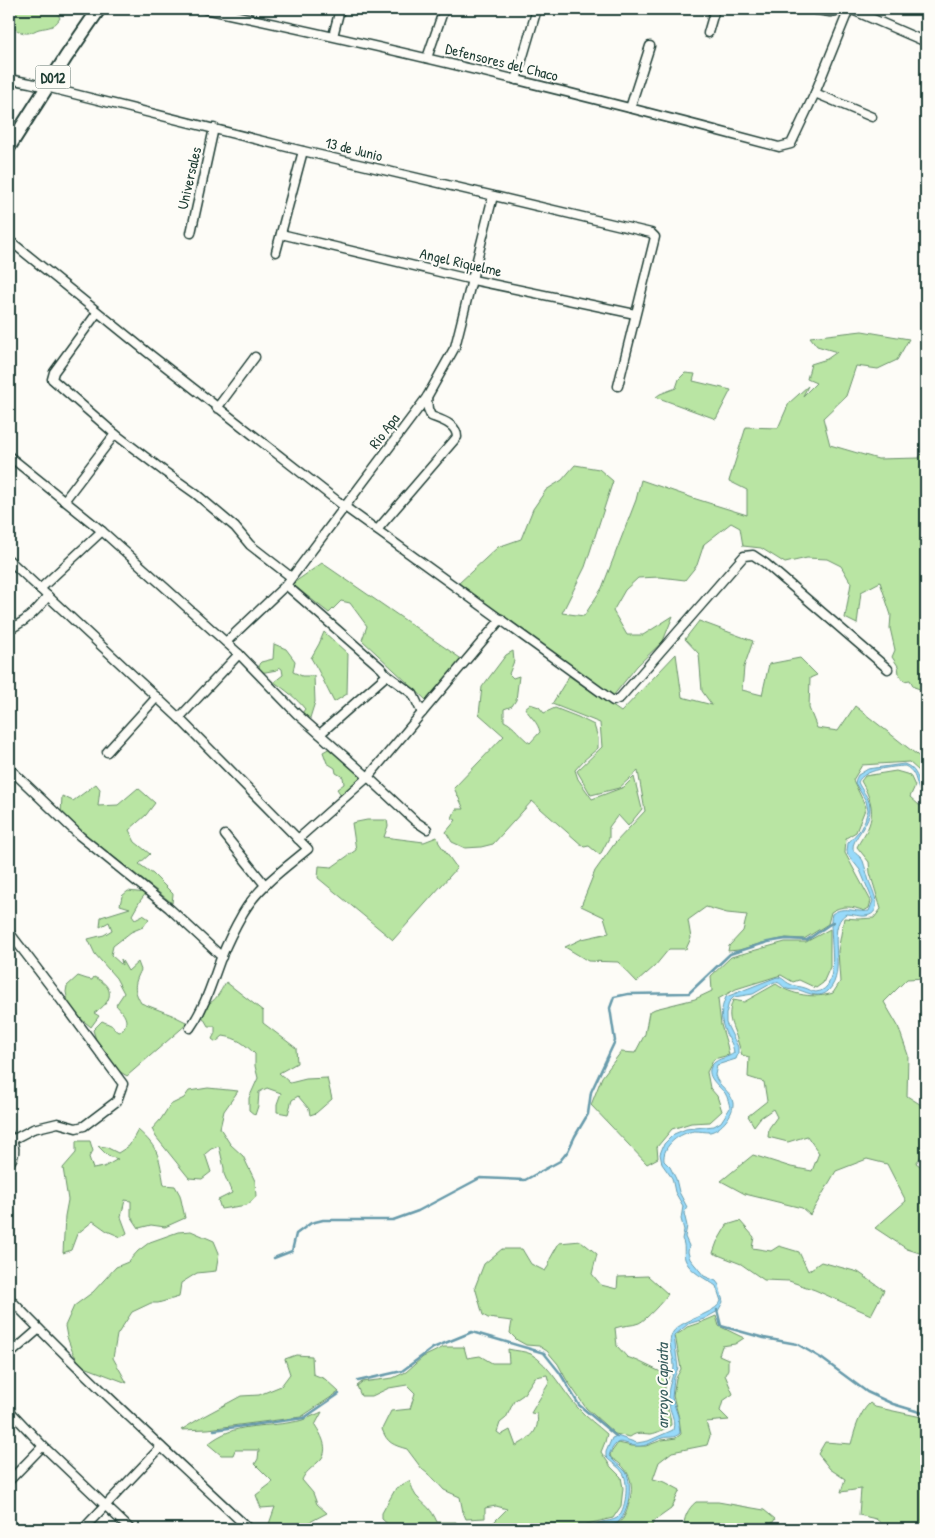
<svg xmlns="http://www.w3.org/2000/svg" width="935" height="1538" viewBox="0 0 935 1538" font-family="'Patrick Hand',sans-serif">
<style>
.green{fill:#b9e5a3;stroke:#6c916c;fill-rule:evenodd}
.water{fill:#98dafa;stroke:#689bab}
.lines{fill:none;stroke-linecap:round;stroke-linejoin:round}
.stream{stroke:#689bab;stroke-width:2.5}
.street-casing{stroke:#1f3d34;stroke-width:11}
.primary-casing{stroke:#1f3d34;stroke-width:16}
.street{stroke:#fdfcf7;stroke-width:8}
.primary{stroke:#fdfcf7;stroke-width:12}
.labels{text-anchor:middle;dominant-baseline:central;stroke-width:4;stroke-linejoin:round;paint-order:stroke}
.shield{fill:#fdfcf7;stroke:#62766e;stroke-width:1}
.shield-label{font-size:14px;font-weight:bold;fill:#1f3d34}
.street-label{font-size:15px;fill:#1f3d34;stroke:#fdfcf7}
.water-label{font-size:16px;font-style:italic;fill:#375c5c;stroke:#fdfcf7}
</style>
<rect width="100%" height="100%" fill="#fdfcf7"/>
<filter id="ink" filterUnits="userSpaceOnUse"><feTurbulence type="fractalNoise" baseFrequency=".02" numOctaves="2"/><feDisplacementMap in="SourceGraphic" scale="10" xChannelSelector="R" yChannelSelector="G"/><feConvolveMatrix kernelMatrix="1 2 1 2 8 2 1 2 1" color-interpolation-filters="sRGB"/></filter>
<g filter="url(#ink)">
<g class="green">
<path d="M9 9H43L57 12 60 18C54 28 49 27 39 29 35 30 32 33 28 33 21 34 14 28 9 25Z"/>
<path d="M862 331 909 339 897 360 878 369 856 366 846 396 823 418 830 445 878 459 919 458 926 447V656C923 660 924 664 926 667V701L923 700 920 696V689L914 687 910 680 904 681 899 674 898 666 892 657 895 650 890 628 891 615 880 582 861 592 857 624 845 618 851 583 841 566 827 559 807 558 785 563 761 548 743 546 740 528 731 523 704 544 697 565 685 580 660 577 638 578 625 590 613 611 627 635H643L673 616 663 641 637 666 613 696 459 583 498 547 521 539 533 509 546 490 562 480 575 465 599 469 613 481 585 567 562 613 584 616 602 588 636 500 641 480 696 499 747 515V490L729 481 746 427 778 428 789 403 808 386 803 396 816 383 807 379 811 364 827 359 837 352 817 346 810 337Z"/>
<path d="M685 373 695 374 693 381 731 390 716 419 656 397 660 394 676 388 679 379Z"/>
<path d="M322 563 463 660 426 700 362 640 367 626 350 603 341 601 329 613 292 584Z"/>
<path d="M699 621 753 641 744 667 742 690 762 695 769 664 800 658 817 675 810 678 809 708 817 728 838 731 855 706 926 762V788L919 771 909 762 862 765 853 780 866 807 856 832 846 838 845 853 871 901 869 908 864 911C853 906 841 905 831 912L828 924 804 939 786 938 762 943 739 950 728 951 729 946 743 931 747 915 727 913 706 907 688 920 691 938 686 949H669L655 966 637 982 618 962 588 961 565 947 582 939 609 933 604 917 581 906 595 871 615 843 645 811 638 771 619 788 591 795 577 771 602 747 600 723 552 704 569 676 621 712 676 654 682 697 712 705 702 691 699 654 685 639Z"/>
<path d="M324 632 348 654 347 694 334 702C326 687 320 672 311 658L319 644Z"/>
<path d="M274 644 286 649 295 661 293 672 302 676H314L315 702 309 721 300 716 305 709C296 698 286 690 274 682L283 675 282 669 279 667 277 670 260 673 259 664 261 662 273 659Z"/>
<path d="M513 651 514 661 509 674 513 678 519 676 516 700 512 706 504 709V721C515 726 520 737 530 743L540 732C538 722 530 717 525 708L530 704 539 707 544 713 555 708 578 717 594 725 598 738V748L583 761 575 770 578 779 592 799 624 787 634 777 642 809 628 826 618 815 609 827V838L600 855 589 846 584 847 532 801 493 844 481 847 465 848 452 842 446 832 456 820 452 818 456 809H464L454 788 504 736 479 714 482 687 506 655Z"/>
<path d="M330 748 367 777 343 798 337 789 344 784 343 777 336 773 335 768 327 763 323 752Z"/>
<path d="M896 771 910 775 915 786 910 797 919 805 926 806V978L907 979 884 1002 898 1026 908 1055 907 1096 926 1108V1150L916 1163 926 1170V1255L907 1249 875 1228 906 1201 887 1164 867 1159 836 1171 810 1215 802 1208 745 1194 721 1181 753 1155 791 1167 812 1171 819 1153 807 1136 788 1142 768 1137 769 1128 777 1117 773 1109 760 1118 754 1126 748 1116 767 1101 764 1082 748 1077 749 1057 742 1055C740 1050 739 1044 737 1039 732 1023 726 1018 733 1000L744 1002 776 984C791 995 815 999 833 993L840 982 838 951 844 918 858 919 874 918 881 909 870 873 869 862 857 847C860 841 863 837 866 832 876 813 871 799 861 781L865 776Z"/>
<path d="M96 784 100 789 98 806 118 805 138 788 155 803 146 815 129 830 135 842 150 854 139 864 153 874 173 894 172 903 61 815 62 796 73 801Z"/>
<path d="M367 820H387L388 826 384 837 424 842 437 837 439 843 457 868 393 940 318 878 319 866 332 867 356 850 352 823Z"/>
<path d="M128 891 146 893 140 901 132 915 135 919 143 915 149 919 143 927 131 932 113 946 111 955 122 965 121 959 128 971 138 962 141 970C134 984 133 989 141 1003L172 1015 188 1023 127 1076 117 1070 108 1055 97 1043 93 1030 102 1021 113 1026 114 1029 118 1032 121 1031C131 1021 124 1014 116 1005L124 993 116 978 95 954 88 939 104 935 112 930 109 922 100 927 101 917 130 908 120 905 122 896Z"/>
<path d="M830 929V967L823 983 816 988 799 980 793 982 781 975 736 989 718 999 721 1025 727 1045 729 1055 714 1059 707 1072 710 1088 717 1096 722 1111 710 1122 691 1123 672 1129 657 1147 658 1158 647 1164 591 1105 602 1077 621 1052 635 1053 645 1034 649 1012 655 1009 695 999 712 991 711 976 731 957 785 942H806Z"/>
<path d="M78 976 87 979 92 980 94 977C116 987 113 1002 94 1013L99 1016 91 1027 76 1015 69 1006 66 992 67 986Z"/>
<path d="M226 982 263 1011V1023L296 1048 297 1063 279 1073 290 1083 306 1079 327 1078 332 1099 316 1113 310 1115 309 1109 298 1096 292 1100 288 1114 277 1112V1104L281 1093 267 1088 259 1092 258 1106 255 1115 249 1110V1098L258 1078 255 1066V1054C245 1044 237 1038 223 1036L216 1042 212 1039 215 1033V1026H208L200 1012 203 1004C215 1005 220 991 226 982Z"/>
<path d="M208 1088 238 1091 224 1111 220 1128 230 1144 243 1156 255 1181 256 1197 247 1205 221 1209 218 1200 232 1193 224 1174V1168L219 1146 211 1149 205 1154 211 1172 202 1179 189 1178 156 1137 152 1129 161 1119 170 1105 184 1098 189 1091Z"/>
<path d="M138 1130C160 1149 159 1158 164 1185L175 1186 180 1195 185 1218 165 1227 151 1225 139 1228 131 1216V1201L125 1200 121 1217 127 1233 121 1237 107 1231 93 1221 77 1234 71 1250 63 1253 65 1216 68 1200 63 1168 76 1153V1141H90L93 1151 89 1157 93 1169 104 1167 118 1159 108 1156 98 1146 106 1147 118 1153 129 1146Z"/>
<path d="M740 1221 754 1237 752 1248 771 1251 779 1246 799 1252 808 1271 821 1262 858 1272 884 1290 871 1315 815 1290 789 1281 764 1280 741 1264 713 1253 717 1242 727 1225Z"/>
<path d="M191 1231 214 1241 219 1253 216 1271 197 1273 181 1283 179 1297 158 1303H151L132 1312 117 1335 113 1358 127 1383 82 1366 73 1353 67 1337 65 1326 74 1306 93 1292 116 1267 128 1262 138 1251 150 1242 178 1232Z"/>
<path d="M581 1241 597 1254 592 1274 601 1285 617 1289 618 1277 648 1276 668 1294C663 1301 646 1320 639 1323 632 1326 623 1325 615 1328L617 1346 627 1357 638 1361 669 1376C658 1401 670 1403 671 1425 665 1429 657 1433 651 1434 642 1434 638 1431 630 1437L615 1434 586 1408 566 1379 558 1364 547 1351 539 1346 526 1345 517 1340 510 1333 512 1321 488 1318 483 1315 475 1287 484 1264 502 1249H522L531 1264 545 1271 549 1265 550 1259 559 1243Z"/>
<path d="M716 1316 719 1326 744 1338 735 1344 722 1346 719 1355 728 1359V1369L725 1375 733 1394 723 1401 720 1411 729 1420 706 1422 710 1436 707 1445 672 1452 659 1462 653 1479 665 1482 680 1490 671 1509 654 1521 650 1529H592C599 1527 614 1526 618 1523 625 1519 627 1510 629 1503 635 1484 630 1468 611 1458L610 1454 618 1443 632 1446H646L662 1440 676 1438 681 1434 679 1418 673 1396 676 1378 681 1369 675 1335 681 1332 687 1327 702 1322Z"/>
<path d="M444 1347H464L467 1358 480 1356 492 1363H509L508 1349C516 1351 525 1351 531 1354 550 1365 563 1392 578 1408 587 1418 597 1425 607 1434L605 1442 601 1452 611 1467 621 1477 623 1488 621 1506 613 1518 587 1524 578 1529H487L507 1509 496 1506 485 1508V1518L466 1519 463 1512 460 1497 444 1490 434 1479 422 1469 407 1449C393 1445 387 1443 382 1429L391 1411 410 1409 415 1393 407 1385 389 1388 372 1396H361L357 1386 362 1382 393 1378 406 1372 423 1357ZM547 1375 549 1383 531 1413 537 1414C540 1432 530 1438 516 1446L510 1430 501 1435 497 1432 500 1423 506 1418 514 1401 523 1395 535 1377Z"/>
<path d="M296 1355 312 1356 313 1374 325 1379 339 1392 301 1417 208 1429 181 1430 204 1416 241 1396 259 1395 281 1386 290 1374 285 1359Z"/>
<path d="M870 1403 875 1407 926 1418V1529H888L876 1519 859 1515 861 1489 841 1492 845 1479 830 1469 818 1454 825 1442 851 1444C855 1430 859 1413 870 1403Z"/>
<path d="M322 1412 315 1425C322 1436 331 1452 318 1462 312 1468 305 1472 302 1480L313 1493 317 1504 327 1513 306 1524H269L275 1507 261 1508 256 1495 273 1482 255 1464 258 1459 259 1450H235L233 1455H221L208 1444C235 1422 261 1428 293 1422 303 1421 312 1416 322 1412Z"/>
<path d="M409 1481C412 1485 413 1492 416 1496 426 1506 431 1508 437 1522H456L461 1529H393L382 1519V1513L396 1488Z"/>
<path d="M696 1502H718L764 1510 775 1519 771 1525 762 1529H684C683 1519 688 1508 696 1502Z"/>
</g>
<path class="water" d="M904 764C916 768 916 776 922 786 924 791 926 792 926 797 913 791 921 774 905 766 892 767 864 769 858 782 861 790 869 797 870 806 872 823 851 839 853 849 854 854 861 856 863 861 865 867 867 874 869 881 872 889 885 913 866 916 860 917 853 914 846 914 824 928 849 971 828 991 820 999 808 993 799 990 795 990 791 990 787 989 781 986 781 982 774 982L753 994 734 997 729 1002 726 1014V1023L738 1047V1054L736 1059 717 1065 715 1075C718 1087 731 1090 733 1103 734 1114 721 1130 710 1132 705 1132 700 1131 694 1131 680 1133 662 1145 664 1161L670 1167 676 1179 679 1192 687 1207 684 1213 687 1226 685 1237 689 1246 688 1252 690 1259 704 1276 716 1281 719 1285 723 1302 718 1311 704 1319 688 1324 674 1336 678 1368 674 1378 672 1398 678 1416 680 1433C674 1439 669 1436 662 1438 652 1441 648 1447 636 1446 631 1446 621 1440 617 1443 613 1446 610 1452 609 1456 614 1462 621 1466 626 1472 633 1484 629 1515 617 1523 612 1526 608 1525 602 1525 596 1527 590 1529 583 1529 589 1527 596 1524 602 1522 607 1521 612 1521 617 1518 626 1511 629 1483 623 1473 619 1466 611 1463 606 1457V1452L612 1438 617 1436 637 1443 648 1441 673 1430C676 1418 669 1411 668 1400 667 1386 674 1377 674 1366 674 1355 666 1343 673 1332 682 1319 716 1314 721 1301L716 1286C707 1279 689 1272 685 1259 683 1252 686 1246 682 1239L684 1230 681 1219 683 1206 675 1192 672 1178 662 1164 660 1154 664 1144 674 1134 686 1129 714 1126 721 1122 730 1108C729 1103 728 1098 725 1093 719 1086 703 1075 713 1064 718 1058 728 1058 734 1053 733 1044 730 1041 726 1034 720 1020 720 1010 726 997L777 977C783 977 785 982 790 984 795 987 800 986 805 988 809 989 812 992 816 992 844 990 827 931 832 914 844 905 855 913 869 911L873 901 860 870 848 855 847 851 848 843 860 830 865 820 868 810 866 801 855 783 856 779 858 775 868 769Z"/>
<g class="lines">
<g class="stream">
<path d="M274 1258 292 1251 296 1234 311 1223 323 1220H393L418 1211 480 1178 525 1180 560 1161 568 1151 575 1136 588 1114 591 1092 615 1041 610 1008 614 997 628 994 689 993 730 954 768 942 786 939 807 940 833 922"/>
<path d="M717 1310 721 1326 764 1338 797 1344 821 1358 867 1392 893 1404 926 1414"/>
<path d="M358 1381 402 1371 433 1348 472 1332 544 1353 560 1373 579 1405 617 1437"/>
<path d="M214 1430 304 1418 339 1394"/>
</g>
<defs>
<g id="street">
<path d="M205 9C397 49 588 96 779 147L791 144 815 93 849 9"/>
<path d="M810 9 830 12 848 9"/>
<path d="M850 9 926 42"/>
<path d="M708 33 715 9"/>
<path d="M333 36 340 9"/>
<path d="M427 58 444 9"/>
<path d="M9 79 30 83 303 151 651 233 655 237 618 386"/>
<path d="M516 80 537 9"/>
<path d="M815 93 872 117"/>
<path d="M630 108 650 46"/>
<path d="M191 233 214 128"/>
<path d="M281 234 473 280 635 314"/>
<path d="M9 240 147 352 345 507 613 701 620 698 744 556 753 555 765 563 888 669"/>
<path d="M276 252 303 151"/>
<path d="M97 313 54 372 52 379 115 434 165 472 196 494 235 527 250 545 291 577"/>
<path d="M217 408 255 357"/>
<path d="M9 456 102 531 239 654 297 714 368 777 415 821 427 829"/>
<path d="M64 501 115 434"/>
<path d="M377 530 457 437C457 424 441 420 431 416L428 409 427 397"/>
<path d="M9 560 179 718 308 849C285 868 258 887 243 913 235 927 227 943 221 958 212 982 205 1007 190 1028"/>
<path d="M286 585 381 668 387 675 320 734"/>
<path d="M40 589 102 531"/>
<path d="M14 627C29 619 38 609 48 596"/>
<path d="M226 642 286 585 427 397 455 347 493 196"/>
<path d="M387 675 413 694 422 713"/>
<path d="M179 718 239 654"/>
<path d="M107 752 157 697"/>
<path d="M9 768 80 836 169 908 222 957"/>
<path d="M225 835 265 885"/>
<path d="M298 839 368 777 501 619"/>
<path d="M9 932 61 1000 123 1084 117 1101 84 1126 76 1128 58 1123 33 1129 12 1140"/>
<path d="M9 1135C15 1144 17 1155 9 1163"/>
<path d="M9 1298C86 1378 168 1453 249 1529"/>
<path d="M9 1355 39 1329"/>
<path d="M9 1410 43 1446 130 1529"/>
<path d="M9 1481 43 1446"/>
<path d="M83 1529 161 1447"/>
</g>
<path id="primary" d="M9 147 66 57 99 9"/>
</defs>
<use href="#street" class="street-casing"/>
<use href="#primary" class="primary-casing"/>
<use href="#street" class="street"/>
<use href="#primary" class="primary"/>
</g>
</g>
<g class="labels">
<rect class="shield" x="35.5" y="65.5" width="35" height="23" rx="4"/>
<g class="shield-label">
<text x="53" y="77">D012</text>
</g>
<g class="street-label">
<text transform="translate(502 62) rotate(14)">Defensores del Chaco</text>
<text transform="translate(354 149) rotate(14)">13 de Junio</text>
<text transform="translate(189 178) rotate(-77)">Universales</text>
<text transform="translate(461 262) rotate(13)">Angel Riquelme</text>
<text transform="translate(384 431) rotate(-53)">Rio Apa</text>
</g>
<g class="water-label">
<text transform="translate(662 1386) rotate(-90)">arroyo Capiata</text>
</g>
</g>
<rect width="935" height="1538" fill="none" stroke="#fdfcf7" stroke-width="30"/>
<rect x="15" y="15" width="905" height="1508" fill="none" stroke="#1f3d34" stroke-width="2" filter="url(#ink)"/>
</svg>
